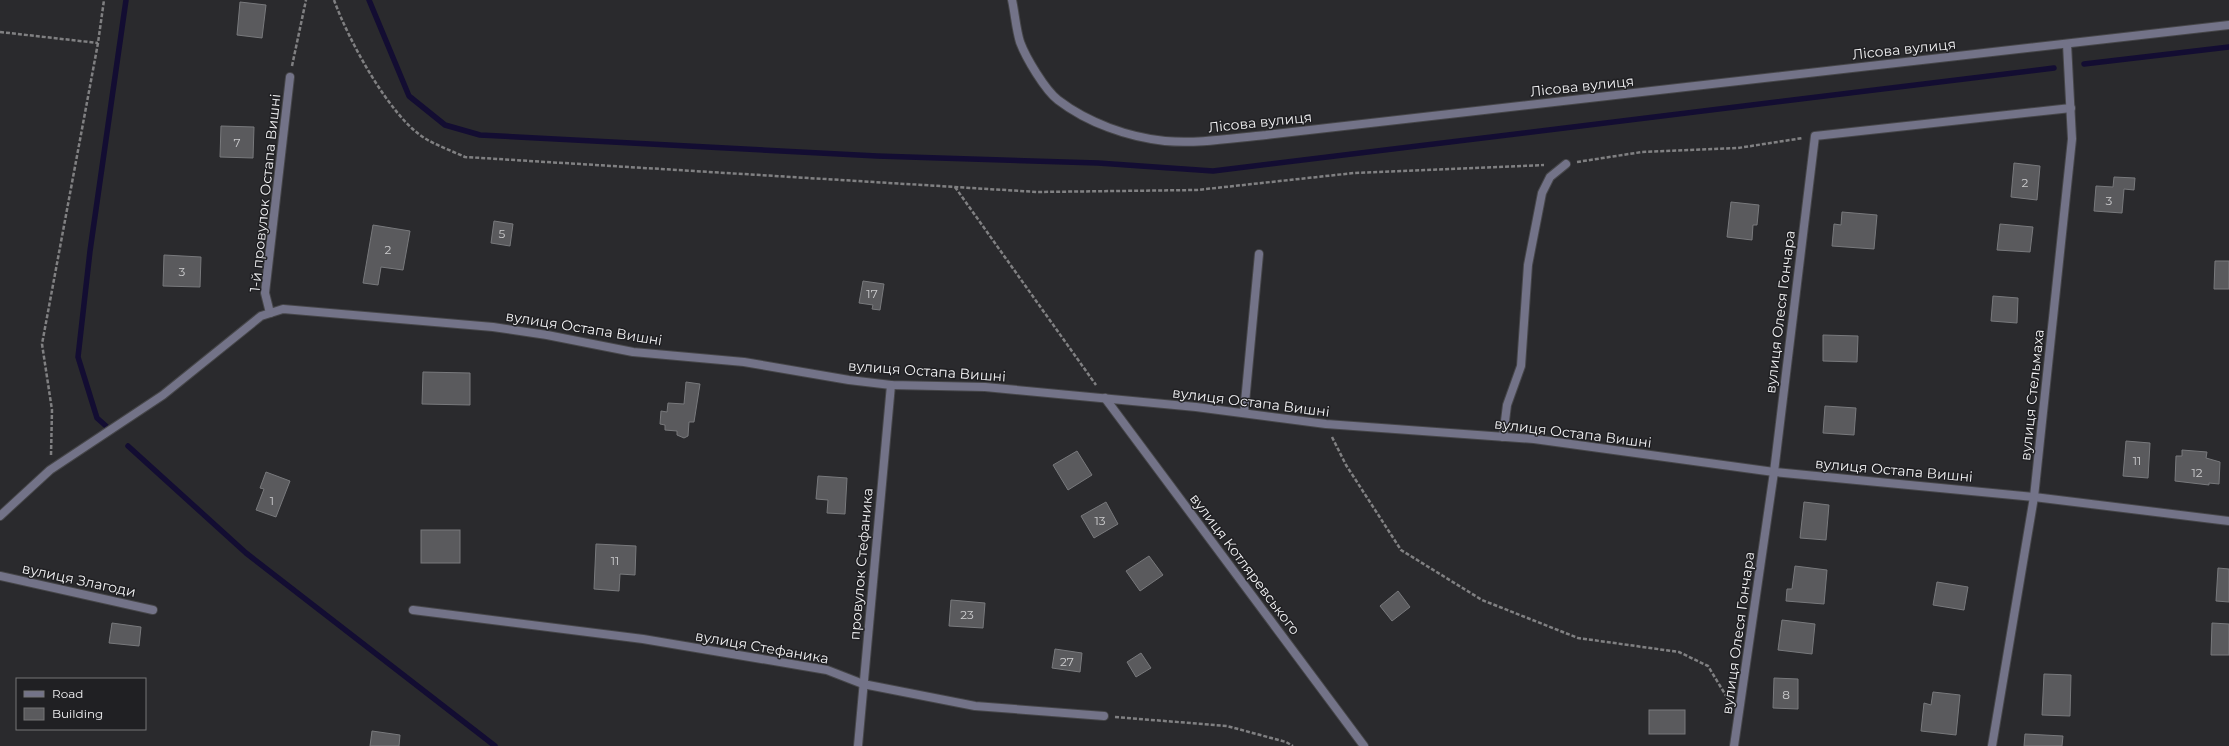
<svg xmlns="http://www.w3.org/2000/svg" width="2229" height="746" viewBox="0 0 2229 746" font-family="Montserrat,sans-serif">
<style>
.lines{fill:none;stroke-linecap:round;stroke-linejoin:round}
.stream{stroke:#130d32;stroke-width:5.5}
.building{fill:#5a5a5d;stroke:#78797c}
.street-casing{stroke:#464649;stroke-width:10}
.path{stroke:#808082;stroke-width:2.5;stroke-dasharray:4 2;stroke-linecap:butt}
.street{stroke:#737388;stroke-width:8}
.labels{text-anchor:middle;dominant-baseline:central;stroke-width:3;stroke-linejoin:round;paint-order:stroke}
.number-label{font-size:12px;fill:#ccccce}
.street-label{font-size:14px;fill:#f2f2f4;stroke:#202023}
</style>
<rect width="100%" height="100%" fill="#2a2a2d"/>
<g class="lines">
<g class="stream">
<path d="M369 0 409 96 445 125 480 135 877 156 1098 163 1213 171 2054 68"/>
<path d="M2084 64 2229 47"/>
<path d="M106 426 97 418 78 357 90 251 126 0"/>
<path d="M128 446 246 553 495 746"/>
</g>
</g>
<g class="building">
<path d="M240 2 266 5 262 38 237 35Z"/>
<path d="M221 126 254 127 253 158 220 157Z"/>
<path d="M2014 163 2040 166 2037 200 2011 197Z"/>
<path d="M2114 177 2135 178 2134 190 2124 189 2122 213 2094 211 2096 186 2113 187Z"/>
<path d="M1731 202 1759 205 1757 225H1753L1752 240 1727 237Z"/>
<path d="M1842 212 1877 215 1874 249 1832 246 1834 224 1841 225Z"/>
<path d="M494 221 513 224 510 246 491 243Z"/>
<path d="M2000 224 2033 227 2030 252 1997 250Z"/>
<path d="M373 225 410 231 403 270 381 267 378 285 363 283Z"/>
<path d="M164 255 201 257 200 287 163 286Z"/>
<path d="M2215 261H2229V289H2214Z"/>
<path d="M863 281 884 284 880 310 872 309 873 305 859 303Z"/>
<path d="M1993 296 2018 298 2017 323 1991 321Z"/>
<path d="M1823 335 1858 336 1857 362 1823 361Z"/>
<path d="M423 372 470 373V405L422 404Z"/>
<path d="M686 382 700 384 694 422H689L688 436 684 438 677 435V431L665 430V425L660 424 661 411 667 412 668 403 684 404Z"/>
<path d="M1825 406 1856 408 1854 435 1823 433Z"/>
<path d="M2126 441 2150 443 2148 478 2123 476Z"/>
<path d="M2182 450 2207 452 2206 458 2220 462 2219 484 2209 483V485L2175 481 2176 456H2182Z"/>
<path d="M1077 451 1092 475 1068 490 1053 465Z"/>
<path d="M266 472 290 481 276 517 256 510 264 489 260 488Z"/>
<path d="M818 476 847 478 845 514 827 513 828 500 816 499Z"/>
<path d="M1106 502 1118 524 1094 538 1081 516Z"/>
<path d="M1804 502 1829 505 1826 540 1800 538Z"/>
<rect x="421" y="530" width="39" height="33"/>
<path d="M596 544 636 546 635 575 620 574 619 591 594 589Z"/>
<path d="M1149 556 1163 575 1140 591 1126 571Z"/>
<path d="M1795 566 1827 570 1824 604 1786 601 1787 589H1792Z"/>
<path d="M2218 568 2229 569V602L2216 601Z"/>
<path d="M1937 582 1968 587 1964 610 1933 605Z"/>
<path d="M1398 591 1410 607 1392 621 1380 606Z"/>
<path d="M951 600 985 603 983 628 949 626Z"/>
<path d="M1782 620 1815 624 1812 654 1778 650Z"/>
<path d="M112 623 141 627 139 646 109 643Z"/>
<path d="M2212 623 2229 624V655H2211Z"/>
<path d="M1055 649 1082 653 1080 672 1052 668Z"/>
<path d="M1141 653 1151 668 1136 677 1127 662Z"/>
<path d="M2044 674 2071 675 2070 716 2042 715Z"/>
<path d="M1774 678 1798 679V709L1773 708Z"/>
<path d="M1933 692 1960 695 1956 735 1921 731 1924 703 1931 705Z"/>
<rect x="1649" y="710" width="36" height="24"/>
<path d="M372 731 400 735 399 746H370Z"/>
<path d="M2025 734 2063 736 2062 746H2024Z"/>
</g>
<g class="lines">
<defs>
<g id="street">
<path d="M1012 0C1015 14 1016 29 1020 42 1026 58 1045 90 1058 100 1088 123 1128 137 1165 141 1198 144 1233 138 1266 135L2229 25"/>
<path d="M270 313 265 293 290 77"/>
<path d="M1105 398 1364 746"/>
<path d="M1244 413 1259 254"/>
<path d="M1503 437 1507 405 1521 366 1528 265 1542 193 1550 177 1566 164"/>
<path d="M0 516 50 470 163 395 261 316 283 309 493 327 547 335 633 352 744 362 849 380 891 385 985 387 1196 407 1326 424 1534 439 1774 472 2034 497 2229 521"/>
<path d="M0 576 153 610"/>
<path d="M413 610 643 639 827 670 863 684 975 706 1104 716"/>
<path d="M858 746 891 385"/>
<path d="M1734 746 1774 472 1815 136 2071 108"/>
<path d="M1992 746 2034 497 2072 139 2067 44"/>
</g>
</defs>
<use href="#street" class="street-casing"/>
<g class="path">
<path d="M334 0C348 39 390 118 426 139 438 146 452 151 465 157L1037 192 1197 190 1354 173 1544 165"/>
<path d="M0 32 98 43"/>
<path d="M292 66 306 0"/>
<path d="M1577 162 1642 152 1738 148 1803 138"/>
<path d="M955 187 1096 385"/>
<path d="M1332 437 1346 465 1401 550 1482 600 1578 638 1679 652 1708 666 1728 699"/>
<path d="M51 455 52 410 42 344 98 43 104 0"/>
<path d="M1115 717 1227 726 1286 742 1293 746"/>
</g>
<use href="#street" class="street"/>
</g>
<g class="labels">
<g class="number-label">
<text x="237" y="142">7</text>
<text x="2025" y="182">2</text>
<text x="2109" y="200">3</text>
<text x="502" y="233">5</text>
<text x="388" y="249">2</text>
<text x="182" y="271">3</text>
<text x="872" y="293">17</text>
<text x="2137" y="460">11</text>
<text x="2197" y="472">12</text>
<text x="272" y="500">1</text>
<text x="1100" y="520">13</text>
<text x="615" y="560">11</text>
<text x="967" y="614">23</text>
<text x="1067" y="661">27</text>
<text x="1786" y="694">8</text>
</g>
<g class="street-label">
<text transform="translate(1904 49) rotate(-6)">Лісова вулиця</text>
<text transform="translate(1582 86) rotate(-6)">Лісова вулиця</text>
<text transform="translate(1260 122) rotate(-6)">Лісова вулиця</text>
<text transform="translate(265 193) rotate(-84)">1-й провулок Остапа Вишні</text>
<text transform="translate(1780 312) rotate(-83)">вулиця Олеся Гончара</text>
<text transform="translate(584 328) rotate(9)">вулиця Остапа Вишні</text>
<text transform="translate(927 371) rotate(4)">вулиця Остапа Вишні</text>
<text transform="translate(2032 395) rotate(-84)">вулиця Стельмаха</text>
<text transform="translate(1251 402) rotate(7)">вулиця Остапа Вишні</text>
<text transform="translate(1573 433) rotate(7)">вулиця Остапа Вишні</text>
<text transform="translate(1894 470) rotate(5)">вулиця Остапа Вишні</text>
<text transform="translate(861 564) rotate(-85)">провулок Стефаника</text>
<text transform="translate(1245 564) rotate(53)">вулиця Котляревського</text>
<text transform="translate(79 580) rotate(12)">вулиця Злагоди</text>
<text transform="translate(1738 633) rotate(-82)">вулиця Олеся Гончара</text>
<text transform="translate(762 647) rotate(10)">вулиця Стефаника</text>
</g>
</g>
<rect x="16" y="678" width="130" height="52" fill="#202023" stroke="#747477"/>
<rect x="24" y="691" width="20" height="6" fill="#737388" stroke="#747477"/>
<text x="52" y="698" font-size="12" fill="#f2f2f4">Road</text>
<rect x="24" y="708" width="20" height="12" fill="#5a5a5d" stroke="#747477"/>
<text x="52" y="718" font-size="12" fill="#f2f2f4">Building</text>
</svg>
